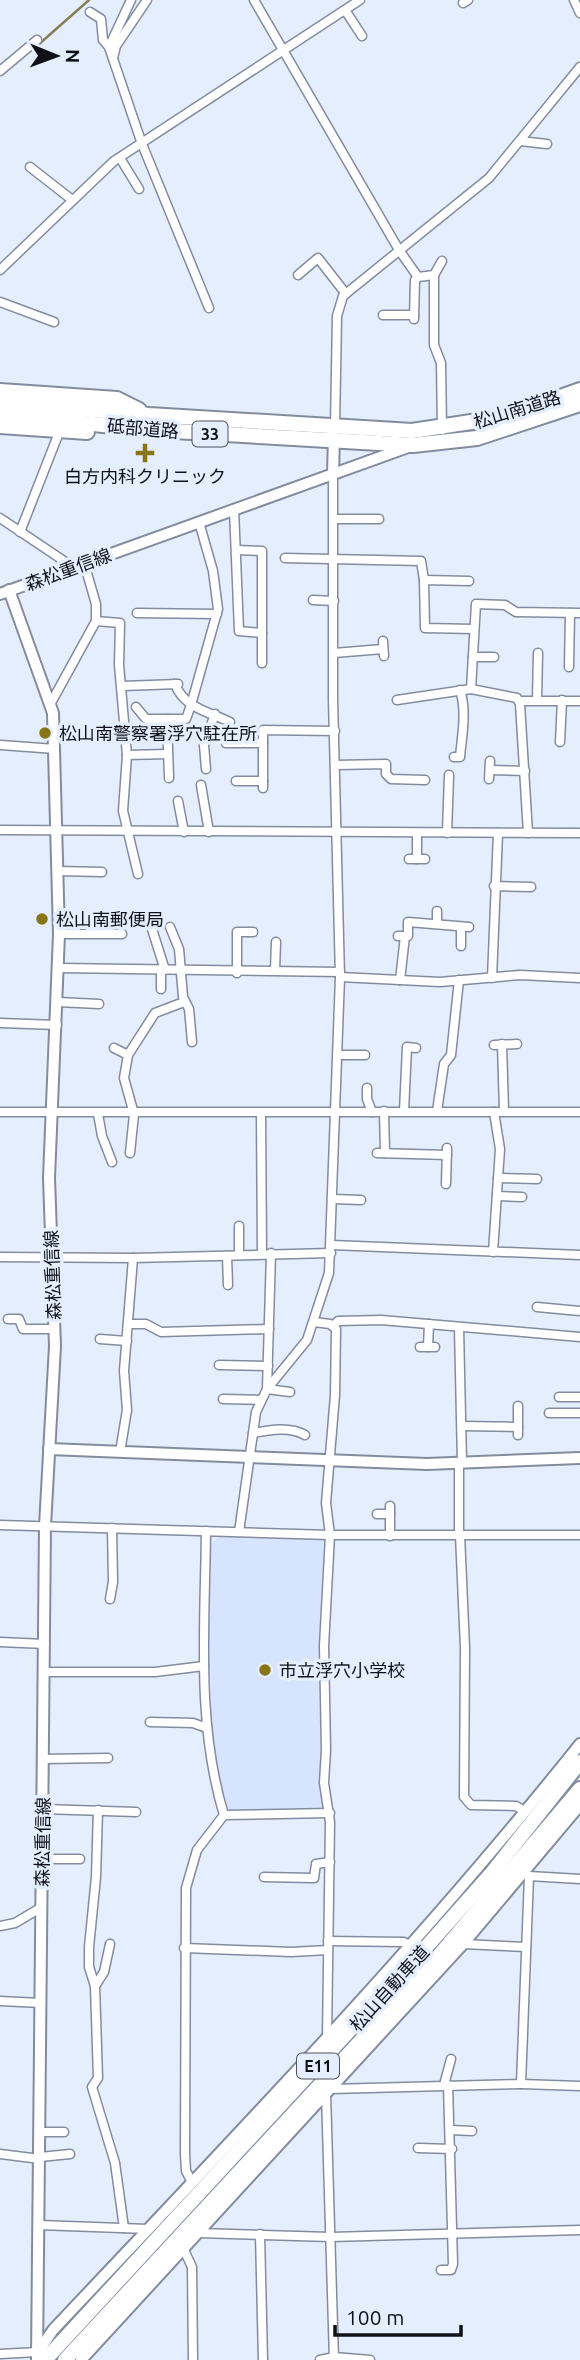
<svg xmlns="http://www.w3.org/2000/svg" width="580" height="2360" viewBox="0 0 580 2360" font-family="Ubuntu,'Noto Sans JP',sans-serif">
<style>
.built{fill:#d6e4fe}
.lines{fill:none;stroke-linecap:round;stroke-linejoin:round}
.stream{stroke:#867e57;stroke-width:2.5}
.street-casing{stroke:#838c9e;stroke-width:11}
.secondary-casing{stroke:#838c9e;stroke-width:14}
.highway-casing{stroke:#838c9e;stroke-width:18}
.street{stroke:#fff;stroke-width:8}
.secondary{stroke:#fff;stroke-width:10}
.highway{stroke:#fff;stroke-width:14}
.poi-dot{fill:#877518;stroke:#e5eefd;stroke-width:2.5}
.labels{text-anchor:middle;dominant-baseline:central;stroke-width:7;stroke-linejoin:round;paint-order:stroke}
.shield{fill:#e5eefd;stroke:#4e535d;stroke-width:2}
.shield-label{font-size:16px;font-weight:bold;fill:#0e1118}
.street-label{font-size:18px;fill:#0e1118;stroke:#e5eefd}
.poi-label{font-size:18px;fill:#0e1118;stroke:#e5eefd;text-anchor:start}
</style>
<rect width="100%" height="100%" fill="#e5eefd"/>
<path class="built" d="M221 1535 324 1538 319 1645 321 1796 325 1805 320 1811H229L224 1806 213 1754 209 1639 211 1544Z"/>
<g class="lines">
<path class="stream" d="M38 45 89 0"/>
<defs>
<g id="street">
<path d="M254 0 399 250 418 277 434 275 442 261"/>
<path d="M574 0 580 13"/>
<path d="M463 3 468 0"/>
<path d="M345 10 362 36"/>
<path d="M90 12 101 19 103 40 109 47 142 144 209 308"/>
<path d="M109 47 131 0"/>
<path d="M113 58 116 46 147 0"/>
<path d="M0 71 37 40"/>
<path d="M520 141 547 144"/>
<path d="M120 158 139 189"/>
<path d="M30 167 71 199"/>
<path d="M0 270 114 161 360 0"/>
<path d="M298 275 318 258 346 294"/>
<path d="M434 275V345L441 363 442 430"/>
<path d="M0 302 54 322"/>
<path d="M383 315H414"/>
<path d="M414 319 415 280 418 277"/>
<path d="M335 427 337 316 343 296 489 178 580 67"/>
<path d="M234 509 239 631 262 633"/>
<path d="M0 518 73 567"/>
<path d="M334 519H379"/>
<path d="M20 532 60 430"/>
<path d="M237 550 262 551V663"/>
<path d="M285 558 421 561 424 580"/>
<path d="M469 581 424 580 425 628 474 629"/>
<path d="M313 600 334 601"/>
<path d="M137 613 217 614"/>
<path d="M96 621 120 623 119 665 127 755 123 811 138 874"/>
<path d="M383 641 384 656"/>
<path d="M334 653 383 649"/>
<path d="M473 657H494"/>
<path d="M569 667 570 613"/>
<path d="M175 684C184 708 209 712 230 722"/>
<path d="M122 686 178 684"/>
<path d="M471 689 476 604 505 605 516 612 580 613"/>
<path d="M397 700 471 689 517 698 520 704 528 833"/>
<path d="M537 700 538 653"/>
<path d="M52 701 96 621V604L84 563"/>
<path d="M520 701H580"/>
<path d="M136 707 146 719H186L191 705 218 609 213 571 199 522"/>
<path d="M167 719 169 778"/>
<path d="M560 742 562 700"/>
<path d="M226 743H263"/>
<path d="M1 745 55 749"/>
<path d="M127 755 168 754"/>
<path d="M454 757H460C462 735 467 711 460 690"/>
<path d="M336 765 386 764V774L391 779 425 780"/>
<path d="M206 769 204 745 215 714"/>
<path d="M490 770 525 771"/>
<path d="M489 779 490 761"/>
<path d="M236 781H263"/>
<path d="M201 785 209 832"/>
<path d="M263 788V730L335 731"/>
<path d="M178 801 184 832"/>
<path d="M0 830 580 833"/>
<path d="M447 833 449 775"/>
<path d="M409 859H425"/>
<path d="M417 859V833"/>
<path d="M57 871 102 872"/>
<path d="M494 886 531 887"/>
<path d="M437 911V922"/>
<path d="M170 927 179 949 183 997 189 1009 192 1042"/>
<path d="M152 929 165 970"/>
<path d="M59 934H122"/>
<path d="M398 936H408V922L469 927"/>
<path d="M461 946V927"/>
<path d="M59 968 340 972"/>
<path d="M275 970 276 942"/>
<path d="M237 973V932H253"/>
<path d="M340 977 440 982 520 975 580 978"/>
<path d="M492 978 498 833"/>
<path d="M400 980 405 936"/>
<path d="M161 989V970"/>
<path d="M58 1002 99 1004"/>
<path d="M0 1023 57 1025"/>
<path d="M502 1044 504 1111"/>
<path d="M494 1045 517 1044"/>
<path d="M114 1048 128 1055"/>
<path d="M339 1055H365"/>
<path d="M367 1088V1099L372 1112"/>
<path d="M384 1111 385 1153"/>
<path d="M404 1111 407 1047 416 1048"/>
<path d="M437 1111 444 1064 451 1055 459 980"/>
<path d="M0 1112H580"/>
<path d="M98 1114 102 1136 112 1162"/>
<path d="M261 1115 262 1253"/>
<path d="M130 1153 134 1114 124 1078 128 1055 155 1013 184 1002"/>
<path d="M377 1153 447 1155"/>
<path d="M498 1178 537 1179"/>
<path d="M446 1184 447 1148"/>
<path d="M497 1196 522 1197"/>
<path d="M333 1199 361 1200"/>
<path d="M239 1226V1255"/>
<path d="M332 1245 580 1255"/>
<path d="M493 1252 500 1149 494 1112"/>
<path d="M271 1253 267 1389 290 1392"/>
<path d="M227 1256 228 1285"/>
<path d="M0 1257 133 1258 331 1253"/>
<path d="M537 1307 580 1311"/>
<path d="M8 1319H19L23 1329H54"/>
<path d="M314 1322 330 1324 336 1329 335 1395 326 1503 330 1535 324 1646 326 1750 324 1783 330 1822 327 2038"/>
<path d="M129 1324H146L161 1332 269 1329"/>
<path d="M334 1325 338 1321 381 1320 580 1337"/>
<path d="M459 1327 462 1463"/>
<path d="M100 1339 127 1341"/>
<path d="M420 1347H435"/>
<path d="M428 1347 429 1324"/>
<path d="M219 1365 268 1366"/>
<path d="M559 1397H580"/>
<path d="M223 1399 261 1400"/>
<path d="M549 1413H580"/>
<path d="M462 1426 518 1427"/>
<path d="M253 1433C269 1430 290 1426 305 1435"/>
<path d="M518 1435V1406"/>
<path d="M120 1452 127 1410 124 1371 133 1258"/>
<path d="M390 1506V1536"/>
<path d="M377 1514H390"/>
<path d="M0 1525 330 1535H580"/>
<path d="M239 1532 256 1412 267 1389 307 1340 329 1273 340 977 333 699V475"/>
<path d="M459 1535V1463"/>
<path d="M460 1535 465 1648 464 1797 471 1805 516 1806 526 1812"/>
<path d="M110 1599 113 1582 112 1528"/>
<path d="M0 1642 45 1644"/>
<path d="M45 1672H155L204 1666"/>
<path d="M150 1722 193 1723 207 1728"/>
<path d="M43 1759 108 1758"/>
<path d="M43 1809 136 1812"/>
<path d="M98 1810 96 1877 89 1947V1967L95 1986 98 2078 92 2087 115 2163 124 2228"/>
<path d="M224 1815 330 1813"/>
<path d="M42 1859H80"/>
<path d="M525 1873 529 1876 580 1879"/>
<path d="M264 1877 314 1878 316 1864 330 1862"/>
<path d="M0 1926 15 1923 42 1907"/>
<path d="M328 1941 404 1942 410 1946"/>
<path d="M463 1944 526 1947"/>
<path d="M184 1948 291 1952 328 1950"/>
<path d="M95 1986 104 1972 110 1944"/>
<path d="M0 2001 41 2003"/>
<path d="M521 2084 580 2086"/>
<path d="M444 2085 451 2059"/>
<path d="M331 2089 521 2084 529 1876"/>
<path d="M326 2094 334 2360"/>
<path d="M451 2130 472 2131"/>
<path d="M40 2132H64"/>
<path d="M418 2148 452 2149"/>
<path d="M0 2154 40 2159"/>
<path d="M40 2157 70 2154"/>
<path d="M192 2182 186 2171 185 2154 186 1888 197 1850 224 1815C196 1723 205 1626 206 1531"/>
<path d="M39 2225 148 2229"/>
<path d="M199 2233 331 2237 580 2230"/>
<path d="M260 2234 263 2360"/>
<path d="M184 2250 192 2267 193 2360"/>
<path d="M441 2270H451L453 2264 448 2085"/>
<path d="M0 2354 38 2352"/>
<path d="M320 2360 334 2357 370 2360"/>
</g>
<g id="secondary">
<path d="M333 475 334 436"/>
<path d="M9 590 53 713 59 934 49 1178 55 1346 45 1526 37 2360"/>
<path d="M0 594 411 446"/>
<path d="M49 1449 427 1464 580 1458"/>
<path d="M38 2352 53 2330C233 2139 416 1950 580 1744"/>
<path d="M81 2360 463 1944 580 1805"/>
</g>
<g id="highway">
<path d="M0 391 117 399 139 410"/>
<path d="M0 402 149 415 412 431 504 417 580 390"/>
<path d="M0 414 140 429 413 445 477 438 580 404"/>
<path d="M0 426 87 432"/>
<path d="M45 2360 420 1954 491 1874 580 1762"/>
<path d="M65 2360 432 1964 580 1789"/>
</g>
</defs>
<use href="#street" class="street-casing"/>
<use href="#secondary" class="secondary-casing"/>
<use href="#highway" class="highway-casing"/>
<use href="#street" class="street"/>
<use href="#secondary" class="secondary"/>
<use href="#highway" class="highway"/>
</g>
<g class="poi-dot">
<path d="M141.5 442.5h7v7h7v7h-7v7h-7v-7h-7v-7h7z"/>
<circle cx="45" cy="733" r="7"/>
<circle cx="42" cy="919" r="7"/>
<circle cx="265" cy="1670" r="7"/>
</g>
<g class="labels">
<g class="shield">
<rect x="192.5" y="421.5" width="35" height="25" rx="5"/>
<rect x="297" y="2053.5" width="42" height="25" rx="5"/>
</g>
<g class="shield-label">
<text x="210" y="434">33</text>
<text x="318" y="2066">E11</text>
</g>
<g class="street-label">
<text transform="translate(517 409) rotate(-17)">松山南道路</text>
<text transform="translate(143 428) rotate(5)">砥部道路</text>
<text transform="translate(68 569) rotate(-20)">森松重信線</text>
<text transform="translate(52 1275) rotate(-92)">森松重信線</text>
<text transform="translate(42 1842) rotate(-89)">森松重信線</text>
<text transform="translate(389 1988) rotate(-48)">松山自動車道</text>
</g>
<g class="poi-label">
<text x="145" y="476" text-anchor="middle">白方内科クリニック</text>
<text x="59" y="733">松山南警察署浮穴駐在所</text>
<text x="56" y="919">松山南郵便局</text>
<text x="279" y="1670">市立浮穴小学校</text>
</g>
</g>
<g transform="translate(56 56) rotate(91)" stroke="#e5eefd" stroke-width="5" paint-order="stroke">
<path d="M0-5L12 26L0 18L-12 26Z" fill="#0e1118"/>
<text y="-10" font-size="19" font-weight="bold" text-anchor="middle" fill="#0e1118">N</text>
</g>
<path d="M335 2325v10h126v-10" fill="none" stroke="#0e1118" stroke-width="3.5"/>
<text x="346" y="2325" font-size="21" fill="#0e1118" stroke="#e5eefd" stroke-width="5" paint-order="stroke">100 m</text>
</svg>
